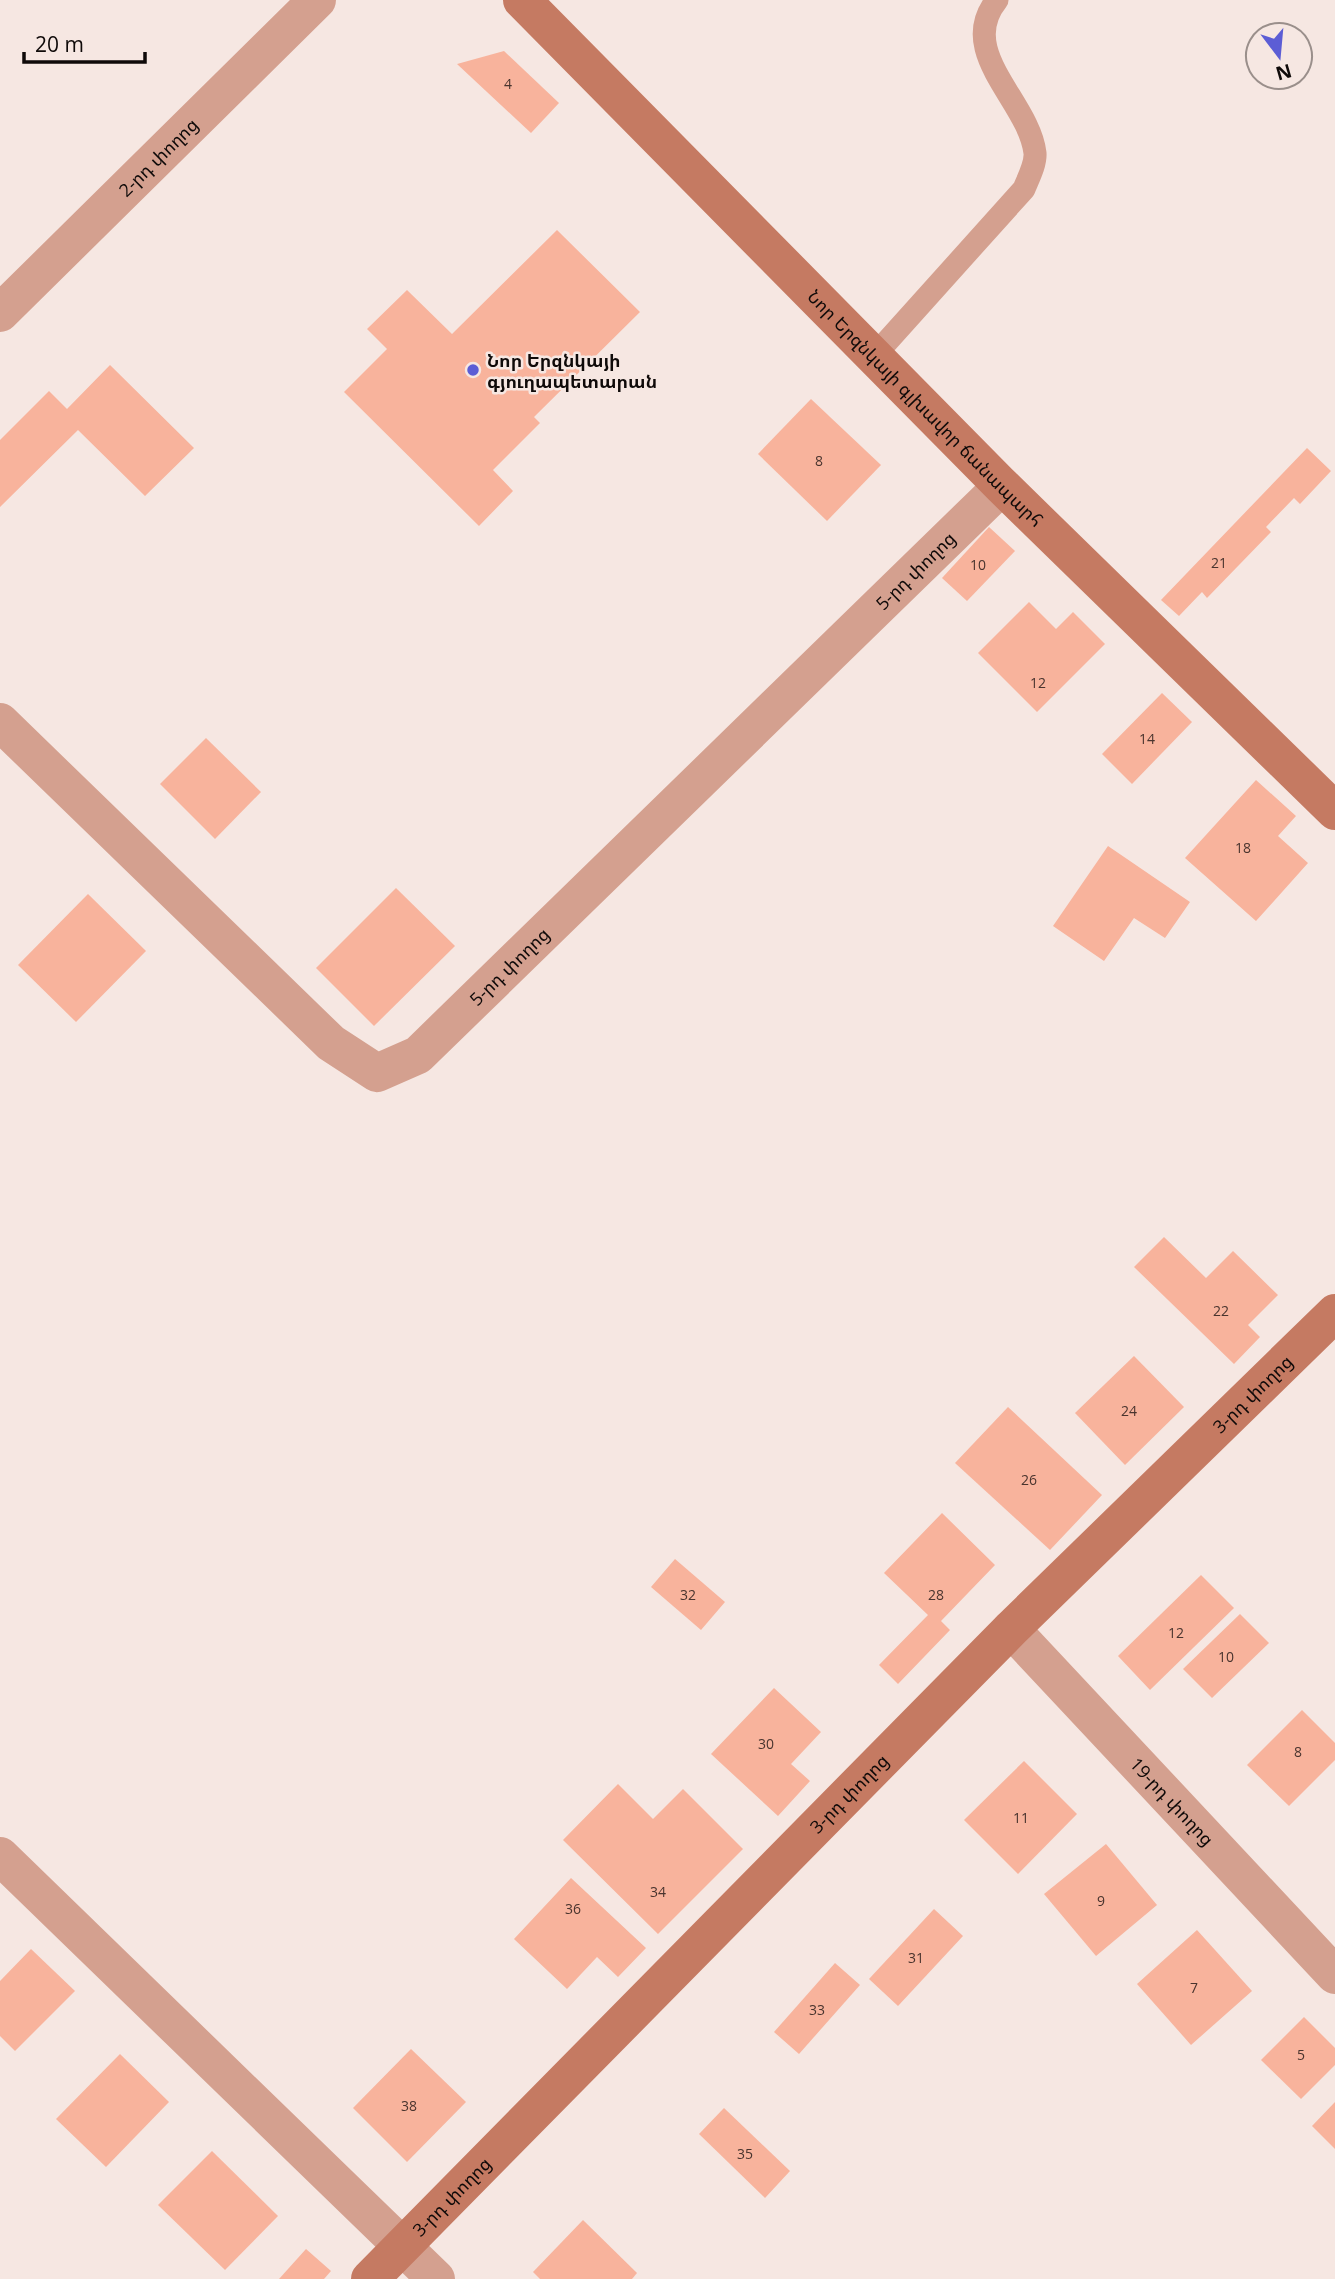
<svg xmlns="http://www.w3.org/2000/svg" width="1335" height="2279" viewBox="0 0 1335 2279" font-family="'Open Sans','Noto Sans Armenian',sans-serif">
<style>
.building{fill:#f8b39c}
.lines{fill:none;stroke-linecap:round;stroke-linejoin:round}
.lane{stroke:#d4a08f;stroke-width:23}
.street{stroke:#d4a08f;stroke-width:38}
.secondary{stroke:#c57a62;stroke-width:38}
.poi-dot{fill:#5c5dd5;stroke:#f6e7e2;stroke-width:2.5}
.labels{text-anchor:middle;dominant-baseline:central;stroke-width:5;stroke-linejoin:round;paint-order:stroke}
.number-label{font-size:14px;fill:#49342e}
.street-label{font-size:18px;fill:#0f0a09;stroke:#f6e7e2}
.poi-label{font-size:18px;font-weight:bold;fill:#0f0a09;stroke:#f6e7e2;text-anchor:start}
</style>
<rect width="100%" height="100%" fill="#f6e7e2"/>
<g class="building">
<path d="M504 51 559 103 531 133 457 64Z"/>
<path d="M557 230 640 312 534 417 540 423 493 470 513 491 479 526 344 392 387 349 367 329 407 290 452 334Z"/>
<path d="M110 365 194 448 145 496 78 430 0 507V440L49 391 67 409Z"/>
<path d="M811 399 881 465 827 521 758 454Z"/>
<path d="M1307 448 1331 471 1300 504 1294 498 1266 527 1271 532 1207 598 1202 592 1179 616 1161 600Z"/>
<path d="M989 527 1015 551 967 601 942 578Z"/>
<path d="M1029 602 1056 629 1073 612 1105 644 1037 712 978 653Z"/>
<path d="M1162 693 1192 722 1132 784 1102 754Z"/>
<path d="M206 738 261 792 215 839 160 784Z"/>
<path d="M1256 780 1296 816 1278 836 1308 863 1256 921 1185 858Z"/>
<path d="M1108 846 1190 902 1165 938 1134 918 1104 961 1053 926Z"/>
<path d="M396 888 455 946 374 1026 316 968Z"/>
<path d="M88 894 146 951 76 1022 18 965Z"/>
<path d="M1164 1237 1206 1278 1233 1251 1278 1295 1248 1325 1260 1337 1234 1364 1134 1267Z"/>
<path d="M1134 1356 1184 1407 1125 1465 1075 1413Z"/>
<path d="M1008 1407 1102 1495 1050 1550 955 1463Z"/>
<path d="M942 1513 995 1565 941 1621 950 1630 898 1684 879 1665 928 1615 884 1573Z"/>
<path d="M675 1559 725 1602 701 1630 651 1587Z"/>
<path d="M1201 1575 1234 1608 1150 1690 1118 1656Z"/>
<path d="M1240 1614 1269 1643 1212 1698 1183 1669Z"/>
<path d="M774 1688 821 1732 791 1764 810 1781 778 1816 711 1754Z"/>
<path d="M1302 1710 1335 1743V1760L1289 1806 1247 1765Z"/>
<path d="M1024 1761 1077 1814 1018 1874 964 1820Z"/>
<path d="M618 1784 653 1819 683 1789 743 1849 658 1934 563 1840Z"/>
<path d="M1106 1844 1157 1905 1096 1956 1044 1894Z"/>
<path d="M571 1878 646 1948 618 1977 597 1957 567 1989 514 1939Z"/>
<path d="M934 1909 963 1936 898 2006 869 1979Z"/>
<path d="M1197 1930 1252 1991 1191 2045 1137 1984Z"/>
<path d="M31 1949 75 1991 15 2051 0 2036V1981Z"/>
<path d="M835 1963 860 1985 799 2054 774 2032Z"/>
<path d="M1304 2017 1335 2048V2065L1301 2099 1261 2060Z"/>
<path d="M411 2049 466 2102 407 2162 353 2108Z"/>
<path d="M120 2054 169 2102 106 2167 56 2119Z"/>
<path d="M1335 2102V2149L1312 2126Z"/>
<path d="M724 2108 790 2171 765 2198 699 2134Z"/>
<path d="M212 2151 278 2216 225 2270 158 2205Z"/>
<path d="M583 2220 637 2273 632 2279H540L533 2272Z"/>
<path d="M306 2249 331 2271 324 2279H279Z"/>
</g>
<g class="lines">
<path class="lane" d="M874 356 1024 189C1028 179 1036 164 1035 153 1029 101 955 52 997 0"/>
<g class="street">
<path id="s1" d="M0 313 317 0"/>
<path id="s2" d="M0 722 331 1043 377 1073 418 1055 1002 486"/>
<path id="s3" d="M1011 1629 1335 1975"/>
<path d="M0 1856 436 2279"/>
</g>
<g class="secondary">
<path id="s4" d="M522 0 1002 486 1335 811"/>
<path id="s5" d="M370 2279 1011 1629 1335 1313"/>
</g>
</g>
<circle class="poi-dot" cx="473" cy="370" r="7"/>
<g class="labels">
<g class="number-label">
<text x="508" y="83">4</text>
<text x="819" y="460">8</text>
<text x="1219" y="562">21</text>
<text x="978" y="564">10</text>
<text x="1038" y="682">12</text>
<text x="1147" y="738">14</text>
<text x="1243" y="847">18</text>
<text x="1221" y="1310">22</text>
<text x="1129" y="1410">24</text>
<text x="1029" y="1479">26</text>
<text x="688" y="1594">32</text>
<text x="936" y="1594">28</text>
<text x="1176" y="1632">12</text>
<text x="1226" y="1656">10</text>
<text x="766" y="1743">30</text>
<text x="1298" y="1751">8</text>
<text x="1021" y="1817">11</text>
<text x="658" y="1891">34</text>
<text x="1101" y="1900">9</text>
<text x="573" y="1908">36</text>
<text x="916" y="1957">31</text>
<text x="1194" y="1987">7</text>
<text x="817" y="2009">33</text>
<text x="1301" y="2054">5</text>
<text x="409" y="2105">38</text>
<text x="745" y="2153">35</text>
</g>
<g class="street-label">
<text stroke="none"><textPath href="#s1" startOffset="222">2-րդ փողոց</textPath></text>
<text stroke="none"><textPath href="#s4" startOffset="574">Նոր Երզնկայի գլխավոր ճանապարհ</textPath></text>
<text stroke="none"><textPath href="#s2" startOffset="1255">5-րդ փողոց</textPath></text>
<text stroke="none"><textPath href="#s2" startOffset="688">5-րդ փողոց</textPath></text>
<text stroke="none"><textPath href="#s5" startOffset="1250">3-րդ փողոց</textPath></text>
<text stroke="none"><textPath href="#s5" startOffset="682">3-րդ փողոց</textPath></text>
<text stroke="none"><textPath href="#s3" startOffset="236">19-րդ փողոց</textPath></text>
<text stroke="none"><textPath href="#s5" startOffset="116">3-րդ փողոց</textPath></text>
</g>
<g class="poi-label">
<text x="487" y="360">Նոր Երզնկայի<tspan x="487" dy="21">գյուղապետարան</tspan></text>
</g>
</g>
<g transform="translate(1279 56) rotate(164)"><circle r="33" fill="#f6e7e2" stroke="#9a8f8b" stroke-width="2"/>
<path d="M0-5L12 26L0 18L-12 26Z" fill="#5c5dd5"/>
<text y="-10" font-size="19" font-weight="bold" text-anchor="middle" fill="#0f0a09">N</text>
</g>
<path d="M24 52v10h121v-10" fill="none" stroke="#0f0a09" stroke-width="3.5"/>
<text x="35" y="52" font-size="21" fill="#0f0a09" stroke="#f6e7e2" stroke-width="5" paint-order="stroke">20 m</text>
</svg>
